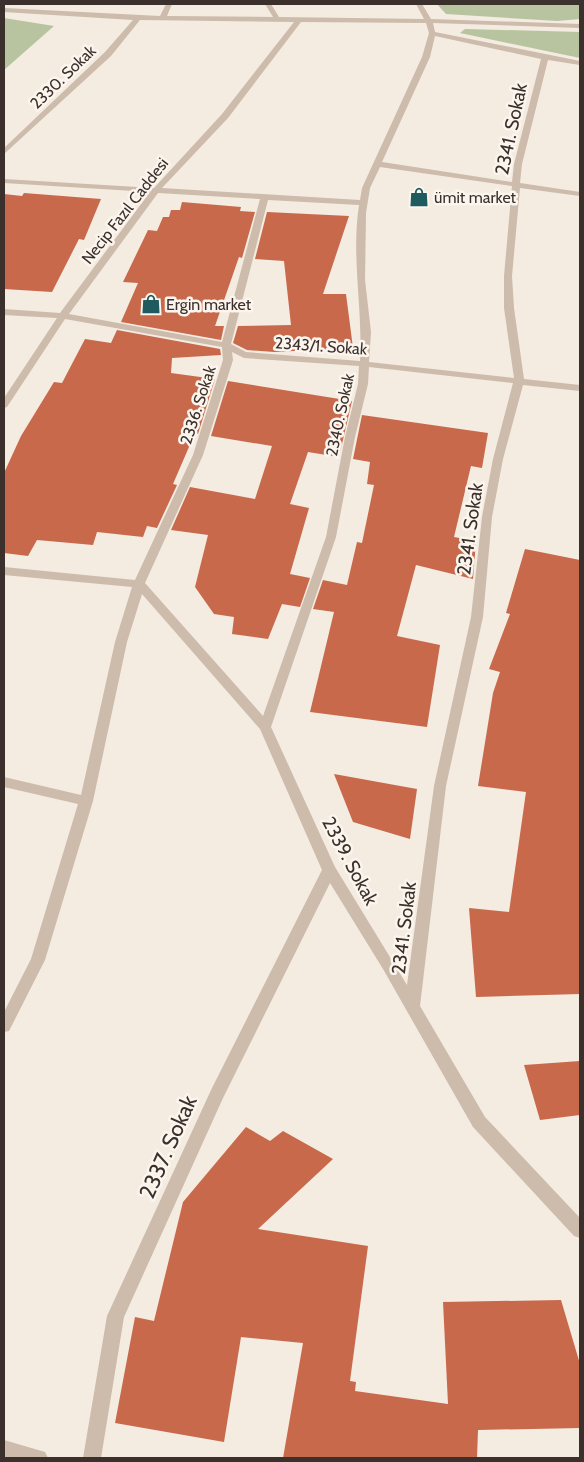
<svg xmlns="http://www.w3.org/2000/svg" width="584" height="1462" viewBox="0 0 584 1462" font-family="Cabin,sans-serif">
<style>
.green{fill:#b8c4a0}
.building{fill:#c8694b}
.lines{fill:none;stroke-linecap:round;stroke-linejoin:round}
.street{fill:#cdbbac;fill-rule:evenodd}
.labels{text-anchor:middle;dominant-baseline:central;stroke-width:5;stroke-linejoin:round;paint-order:stroke}
.far-street-label{font-size:16px;fill:#3b302b;stroke:#fbf5ee}
.far-poi-label{font-size:16px;fill:#3b302b;stroke:#fbf5ee;text-anchor:start}
.street-label{font-size:19px;fill:#3b302b;stroke:#fbf5ee}
.near-street-label{font-size:22px;fill:#3b302b;stroke:#fbf5ee}
</style>
<rect width="100%" height="100%" fill="#f4ebe1"/>
<g class="green">
<path d="M437 4H580V19L557 21 446 14Z"/>
<path d="M4 18 54 26 4 70Z"/>
<path d="M465 29 580 32V58L460 33Z"/>
</g>
<g class="building">
<path d="M24 193 101 199 84 240 79 239 52 292 4 289V194L22 196Z"/>
<path d="M182 202 241 207 240 211 255 212 242 258 239 257 215 326H224L221 340 121 322 138 283 123 282 148 230 157 231 163 217H169L171 210H180Z"/>
<path d="M267 212 349 216 323 294H346L353 348 274 352 247 350 233 343 238 326 291 325 284 261 255 259Z"/>
<path d="M117 330 220 349 221 355 172 358 171 373 215 379 198 434 195 433 173 484 177 485 157 528 147 526 143 537 97 532 93 545 37 540 28 556 4 553V473L21 436 54 382 62 383 85 339 111 343Z"/>
<path d="M228 381 352 401 339 457 308 452 290 504 309 508 290 574 310 578 300 607 282 604 268 639 232 634 234 617 214 614 195 587 208 535 171 530 190 487 255 499 272 446 211 436Z"/>
<path d="M362 415 488 433 482 468 471 466 454 537 476 541 473 579 416 565 397 636 440 645 427 727 310 712 334 612 313 609 323 580 347 585 357 542 362 543 374 485 367 484 370 462 353 459Z"/>
<path d="M525 549 580 560V994L476 997 469 908 509 912 526 792 478 786 493 693 500 672 489 669 510 614 506 613Z"/>
<path d="M334 774 417 789 410 839 353 822Z"/>
<path d="M580 1061V1115L540 1120 524 1065Z"/>
<path d="M246 1127 270 1141 283 1131 333 1159 258 1229 368 1246 350 1381 356 1382 355 1391 448 1404 443 1302 561 1300 580 1364V1428L478 1430 477 1458H283L303 1343 241 1337 224 1442 115 1423 135 1317 154 1321 183 1202Z"/>
</g>
<g class="lines">
<g class="street">
<path d="M166 4H172L167 16 273 17 265 4H271L279 17 424 19 416 4H422L431 19 580 24V28L433 23 435 32 580 61V65L548 60 522 164 520 183 580 192V196L520 188 512 276 514 308 524 379 580 385V391L523 385 503 459 492 517 483 617 446 786 420 1006 485 1117 580 1218V1238L574 1236 473 1127 383 969 330 883 223 1098 124 1317 101 1458H83L107 1316 212 1088 322 870 260 729 142 594 127 642 93 801 45 960 9 1031 4 1032V1012L31 959 78 804 4 787V777L81 795 115 642 132 587 4 575V567L135 580 193 455 223 360 222 347 65 319 7 407 4 408V398L57 318 4 315V309L60 313 150 192 4 183V179L154 188 222 114 294 22 140 20 111 56 4 154V148L105 52 133 20 4 12V8L160 16ZM301 22 426 23 429 33 422 57 362 188 360 200 162 188 228 118ZM435 36 541 59 514 164 512 182 382 162 430 57ZM380 167 512 186 504 276V308L514 378 369 362 371 332 365 280 366 213 370 188ZM158 193 260 199 222 342 69 314ZM268 200 359 205C351 257 363 309 360 361L246 352 231 344ZM232 352 244 358 359 366 358 384 345 437 326 537 263 716 145 583 203 455 233 360ZM369 367 513 383 493 459 482 517 471 617 434 786 407 985 335 867 271 727 336 537 355 437 368 384Z"/>
<path d="M4 1440 45 1452 48 1458H4Z"/>
</g>
</g>
<defs>
<symbol id="shop-bare" viewBox="-9 -9 18 18"><path d="M-5-2.5h2.3a2.7 3.5 0 0 1 5.4 0H5L5.5 6h-11ZM-1.5-2.5h3a1.5 2.3 0 0 0-3 0Z" fill="#1f5a5e" stroke="#fbf5ee" stroke-width="2.5" paint-order="stroke"/></symbol>
</defs>
<g fill-rule="evenodd">
<use href="#shop-bare" x="405" y="183" width="28" height="28"/>
<use href="#shop-bare" x="137" y="290" width="28" height="28"/>
</g>
<g class="labels">
<g class="far-street-label">
<text transform="translate(63 77) rotate(-44)">2330. Sokak</text>
<text transform="translate(125 211) rotate(-52)">Necip Fazıl Caddesi</text>
<text transform="translate(321 346) rotate(4)">2343/1. Sokak</text>
<text transform="translate(198 405) rotate(-72)">2336. Sokak</text>
<text transform="translate(340 415) rotate(-78)">2340. Sokak</text>
</g>
<g class="far-poi-label">
<text x="434" y="197">ümit market</text>
<text x="166" y="304">Ergin market</text>
</g>
<g class="street-label">
<text transform="translate(511 129) rotate(-78)">2341. Sokak</text>
<text transform="translate(470 529) rotate(-82)">2341. Sokak</text>
<text transform="translate(350 861) rotate(62)">2339. Sokak</text>
<text transform="translate(404 928) rotate(-83)">2341. Sokak</text>
</g>
<g class="near-street-label">
<text transform="translate(168 1147) rotate(-66)">2337. Sokak</text>
</g>
</g>
<rect width="584" height="1462" fill="none" stroke="#3b302b" stroke-width="10"/>
</svg>
